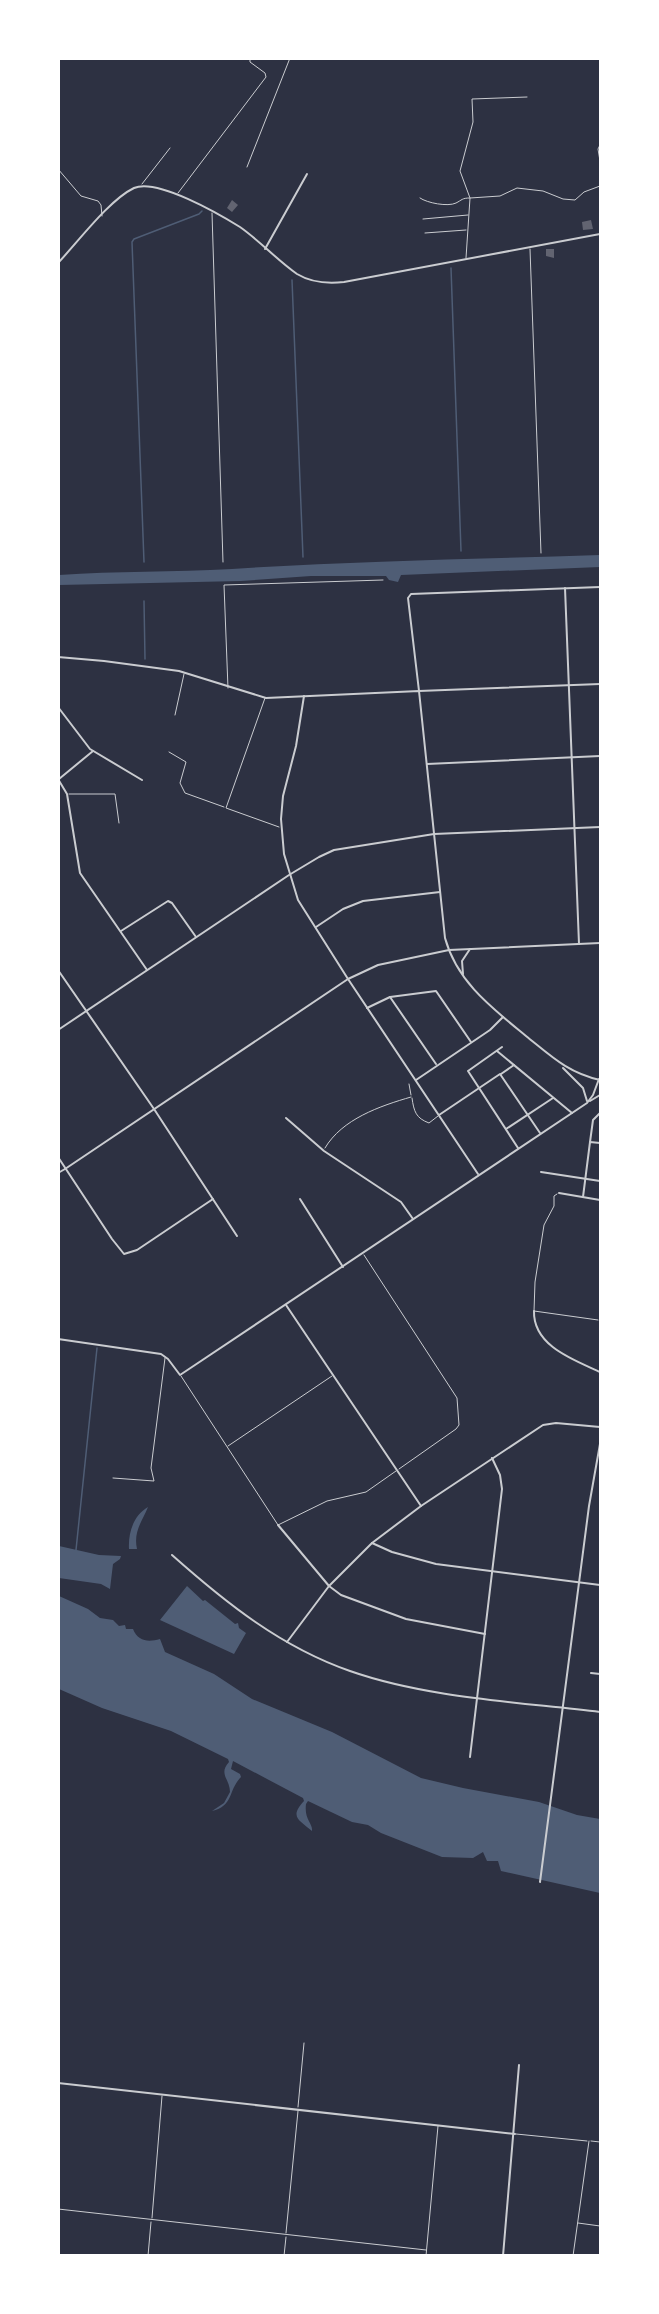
<svg xmlns="http://www.w3.org/2000/svg" width="659" height="2314" viewBox="0 0 659 2314" font-family="Commissioner,sans-serif">
<style>
.water{fill:#4f5d75}
.lines{fill:none;stroke-linecap:round;stroke-linejoin:round}
.stream{stroke:#4f5d75;stroke-width:1.5}
.building{fill:#626471}
.service{stroke:#caccd0;stroke-width:1}
.minor{stroke:#caccd0;stroke-width:2}
.tertiary{stroke:#caccd0;stroke-width:2}
</style>
<rect width="100%" height="100%" fill="#2d3142"/>
<g class="water">
<path d="M600 555V567L401 575 398 582 389 580 386 576H311L241 581 59 585V575C116 571 174 572 232 569 354 561 477 559 600 555Z"/>
<path d="M148 1507C143 1520 133 1531 137 1549H129C128 1532 134 1515 148 1507Z"/>
<path d="M59 1546 99 1555 121 1556 120 1559 113 1564 110 1589 101 1584 59 1578Z"/>
<path d="M187 1586 203 1601 205 1600 235 1624 238 1623 239 1628 246 1633 234 1654 160 1620Z"/>
<path d="M59 1596 88 1609 100 1618 113 1620 119 1626 125 1625 126 1629H133C138 1642 149 1642 160 1639L165 1652 214 1674 252 1699 332 1732 421 1778 463 1788 539 1802 577 1815 600 1819V1893L501 1871 498 1861H487L483 1852 473 1858 442 1857 381 1833 368 1825 352 1822 308 1801 306 1804C304 1820 313 1823 312 1831 299 1820 289 1817 304 1801L303 1798 233 1761 231 1769 240 1774 241 1777C228 1790 234 1806 212 1811L224 1803 230 1792C230 1779 218 1774 229 1762L228 1759 171 1731 102 1708 59 1689Z"/>
</g>
<g class="lines">
<g class="stream">
<path d="M451 268 461 551"/>
<path d="M292 280 303 557"/>
<path d="M144 562 132 242 134 239 199 214 202 211"/>
<path d="M144 601 145 659"/>
<path d="M76 1550 97 1348"/>
</g>
</g>
<g class="building">
<path d="M232 200 238 205 232 212 227 208Z"/>
<path d="M591 220 593 229 583 230 582 222Z"/>
<path d="M546 249H554V258L546 256Z"/>
</g>
<g class="lines">
<g class="service">
<path d="M600 145 598 149 600 161"/>
<path d="M247 167 290 58"/>
<path d="M58 169 81 196 98 201 101 205 102 216"/>
<path d="M142 184 170 148"/>
<path d="M178 193 266 77 265 73 250 62V58"/>
<path d="M420 198C427 203 448 207 456 203 462 200 462 198 470 198L460 171 473 122 472 99 527 97"/>
<path d="M212 213 223 562"/>
<path d="M423 219 468 215"/>
<path d="M425 233 466 230"/>
<path d="M530 249 541 553"/>
<path d="M466 258 470 198 500 196 517 188 543 191 563 199 575 200 584 192 600 186"/>
<path d="M228 688 224 585 383 580"/>
<path d="M265 698 226 808 279 827"/>
<path d="M175 715 184 674"/>
<path d="M169 752 186 762 180 783 185 793 224 807"/>
<path d="M69 794H115L119 823"/>
<path d="M409 1084 411 1095"/>
<path d="M412 1098C414 1112 416 1118 429 1123L438 1116"/>
<path d="M325 1148C342 1119 380 1106 411 1097"/>
<path d="M557 1194 554 1196V1206L544 1225 535 1282 534 1311 598 1320"/>
<path d="M364 1255 457 1398 459 1425 456 1429 399 1469"/>
<path d="M181 1376 278 1525 327 1501 366 1492 396 1471"/>
<path d="M228 1446 332 1376"/>
<path d="M113 1478 154 1481 151 1468 165 1358"/>
<path d="M298 2107 304 2043"/>
<path d="M516 2134 587 2141"/>
<path d="M591 2141 600 2142"/>
<path d="M58 2209 426 2250"/>
<path d="M152 2218 162 2096"/>
<path d="M578 2223 600 2226"/>
<path d="M286 2233 298 2111"/>
<path d="M148 2256 151 2222"/>
<path d="M284 2256 286 2237"/>
<path d="M426 2256 438 2126"/>
<path d="M573 2256 589 2141"/>
</g>
<g class="minor">
<path d="M265 249 307 174"/>
<path d="M565 588 579 944"/>
<path d="M419 691 600 684"/>
<path d="M304 696 296 746 283 796 281 819 284 854 298 900 348 979 478 1174"/>
<path d="M58 707 90 749 142 780"/>
<path d="M427 764 600 756"/>
<path d="M58 779 67 794 80 873 147 970"/>
<path d="M59 779 93 751"/>
<path d="M316 927 343 909 363 901 440 892"/>
<path d="M121 931 168 901 172 903 196 937"/>
<path d="M449 950 600 943"/>
<path d="M58 970 154 1109 237 1236"/>
<path d="M463 974 462 961 470 949"/>
<path d="M390 997 436 1064"/>
<path d="M367 1008 390 997 436 991 471 1042"/>
<path d="M58 1030 289 875 319 857 334 850 434 834 600 827"/>
<path d="M502 1047 468 1071 518 1148"/>
<path d="M497 1051 572 1113"/>
<path d="M501 1074 514 1065"/>
<path d="M416 1080 490 1030 503 1017"/>
<path d="M439 1115 500 1074 540 1133"/>
<path d="M286 1118 324 1151 401 1202 413 1219"/>
<path d="M506 1129 553 1098"/>
<path d="M590 1142 593 1120 600 1113"/>
<path d="M58 1157 112 1239 124 1254 137 1250 213 1199"/>
<path d="M541 1172 600 1181"/>
<path d="M58 1173 65 1169"/>
<path d="M559 1193 600 1200"/>
<path d="M583 1197 590 1142 600 1143"/>
<path d="M300 1199 343 1267"/>
<path d="M286 1305 421 1506"/>
<path d="M534 1311C533 1346 574 1360 600 1372"/>
<path d="M278 1525 329 1586 341 1595 406 1619 485 1634"/>
<path d="M372 1543 392 1552 436 1564 600 1585"/>
<path d="M287 1642 329 1586 372 1543 421 1506 543 1425 556 1423 600 1427"/>
<path d="M591 1673 600 1674"/>
<path d="M470 1757 502 1489 500 1475 492 1458"/>
</g>
<g class="tertiary">
<path d="M58 263C78 242 109 200 134 188 157 178 219 214 240 227 260 241 277 260 297 274 312 283 327 284 344 282L600 234"/>
<path d="M58 657 104 661 179 671 266 698 419 691 445 938C457 982 492 1008 526 1036 551 1056 568 1073 600 1080"/>
<path d="M419 691 408 598 411 594 600 587"/>
<path d="M563 1068 583 1088 587 1101"/>
<path d="M590 1101 600 1095"/>
<path d="M65 1169 348 979 378 965 449 950"/>
<path d="M58 1339 161 1354 168 1359 180 1375 587 1103 593 1095 599 1079"/>
<path d="M172 1555C226 1603 281 1647 350 1671 427 1698 519 1702 600 1712"/>
<path d="M540 1882 589 1506 600 1444"/>
<path d="M58 2083 515 2134"/>
<path d="M503 2256 519 2065"/>
</g>
</g>
<rect width="659" height="2314" fill="none" stroke="#ffffff" stroke-width="120"/>
</svg>
